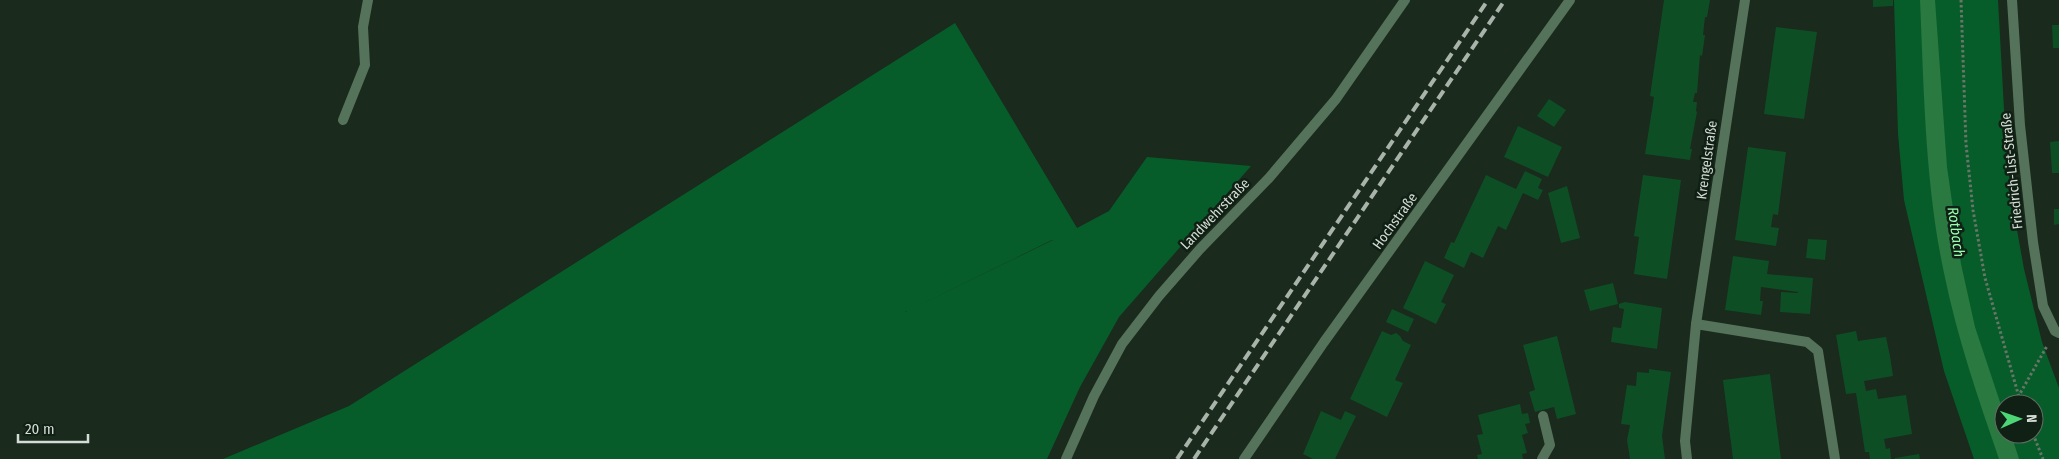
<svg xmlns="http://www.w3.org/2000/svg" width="2059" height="459" viewBox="0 0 2059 459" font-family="'Fira Sans Condensed',sans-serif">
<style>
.green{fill:#075d29;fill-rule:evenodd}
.water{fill:#297941}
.building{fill:#0e4e24}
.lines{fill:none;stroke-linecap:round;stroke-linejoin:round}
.path{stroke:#68756a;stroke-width:3;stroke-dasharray:2.5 2.5;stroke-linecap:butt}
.service{stroke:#54735a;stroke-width:10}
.minor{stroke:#54735a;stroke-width:10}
.rail{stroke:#a8b3aa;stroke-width:4;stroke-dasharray:10 5;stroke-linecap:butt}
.labels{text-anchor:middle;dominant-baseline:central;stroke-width:5;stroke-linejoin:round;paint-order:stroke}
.street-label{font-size:14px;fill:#d3ddd5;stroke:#112014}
.water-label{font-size:15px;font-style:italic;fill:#96feae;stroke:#112014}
</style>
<rect width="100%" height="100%" fill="#1a2a1d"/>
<g class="green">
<path d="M1894 0H1998L2006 146 2012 202 2024 269 2042 342 2059 388V459H1974L1944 371 1904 200 1898 134ZM2004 404H2034V434H2004Z"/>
<path d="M955 23 1077 228 1109 211 1147 157 1251 166 1119 317 1080 387 1047 459H223L349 406ZM1053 240 905 312 1052 240Z"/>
</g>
<path class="water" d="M1920 0H1935L1947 167 1961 264 1975 327 2004 414V434H2011L2019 459H1999C1978 398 1957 337 1944 273 1925 183 1924 91 1920 0Z"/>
<g class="building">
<path d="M1664 0H1710L1707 17H1705L1703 35H1705L1702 56 1700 55 1697 93H1695L1693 102H1697L1696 111 1697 112 1690 149H1692L1690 160 1645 154 1654 97 1650 96Z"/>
<path d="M1873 0H1893V6L1873 7Z"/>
<path d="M2052 25H2059V48H2053Z"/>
<path d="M1776 27 1817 32 1804 119 1764 114Z"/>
<path d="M1549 99 1566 110 1554 127 1537 116Z"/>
<path d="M1518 126 1562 147 1548 177 1504 157Z"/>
<path d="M2059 141V173H2052L2050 142Z"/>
<path d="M1748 147 1786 152 1778 215 1773 214 1771 227 1779 228 1776 246 1735 240Z"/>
<path d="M1525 171 1542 179 1538 188 1543 190 1538 200 1523 193 1506 230 1498 226 1483 258 1471 252 1464 268 1444 258 1451 242 1454 243 1486 175 1516 189Z"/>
<path d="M1643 175 1681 180 1667 279 1634 274 1639 237 1634 236Z"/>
<path d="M1567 186 1580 238 1561 243 1548 193Z"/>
<path d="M2054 209H2059V224L2054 225Z"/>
<path d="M1808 239 1827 240 1825 260 1806 258Z"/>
<path d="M1733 256 1769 261 1767 274 1813 278 1810 314 1780 312 1781 292 1798 293V292L1761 287 1760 301H1763L1761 315 1725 310Z"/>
<path d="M1425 261 1454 275 1441 302 1446 304 1436 324 1403 308Z"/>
<path d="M1613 283 1618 304 1590 311 1584 290Z"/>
<path d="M1625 302 1662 308 1657 349 1611 342 1613 327 1621 328 1624 309 1619 308V304Z"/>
<path d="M1392 309 1414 319 1408 332 1386 322Z"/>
<path d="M1382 331 1391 335 1396 333 1400 336 1403 341 1411 345 1395 380 1403 383 1387 417 1350 399Z"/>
<path d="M1856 331 1858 341 1886 337 1890 356 1893 376 1864 381 1866 391 1876 389 1878 399 1906 395 1912 434 1884 439 1886 449 1890 448 1891 459H1870L1869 452H1865L1856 393 1846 394 1836 335Z"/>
<path d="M1557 336 1576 414 1557 419 1554 407 1535 412 1529 392 1535 390 1523 345Z"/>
<path d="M1649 369 1671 372 1662 436 1665 459H1630L1627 440 1630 425 1621 424 1627 385 1636 386 1637 372 1649 373Z"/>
<path d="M1770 374 1781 459H1733L1723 380Z"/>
<path d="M1520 404 1522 414 1528 413 1530 423 1525 424 1528 433 1522 435 1527 453 1522 454 1523 459H1478L1477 455 1482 454 1477 435 1483 434 1478 415Z"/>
<path d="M1321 411 1341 420 1345 411 1356 416 1335 459H1313L1303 454Z"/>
<path d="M1919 454 1920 459H1895V458Z"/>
</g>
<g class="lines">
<g class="path">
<path d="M1961 0 1966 144 1973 210 1985 278 2021 404"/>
<path d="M2018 397 2047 346"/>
<path d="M2033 434 2043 459"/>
</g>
<g class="service">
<path d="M343 120 365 65 363 27 368 0"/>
<path d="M1542 459 1550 445 1543 416"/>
</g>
<g class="minor">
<path d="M2012 0 2020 125 2033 242 2043 306 2055 331 2059 333"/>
<path d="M1696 324 1807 342 1818 351 1835 459"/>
<path d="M1066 459 1094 396 1122 344 1159 296 1200 249 1269 178 1336 99 1405 0"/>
<path d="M1244 459 1324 342 1570 0"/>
<path d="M1687 459 1685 441 1696 324 1745 0"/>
</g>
<g class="rail">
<path d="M1177 459 1488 0"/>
<path d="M1194 459 1505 0"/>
</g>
</g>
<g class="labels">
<g class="street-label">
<text transform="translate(1707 160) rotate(-82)">Krengelstraße</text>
<text transform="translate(2012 171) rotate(-96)">Friedrich-List-Straße</text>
<text transform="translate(1215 214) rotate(-46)">Landwehrstraße</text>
<text transform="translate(1395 221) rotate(-54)">Hochstraße</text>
</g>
<g class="water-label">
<text transform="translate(1956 232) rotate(82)">Rotbach</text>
</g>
</g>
<g transform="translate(2019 419) rotate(88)"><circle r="24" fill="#112014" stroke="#5f6c61"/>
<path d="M0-4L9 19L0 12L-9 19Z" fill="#4dd676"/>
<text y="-8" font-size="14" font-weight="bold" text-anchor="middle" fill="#d3ddd5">N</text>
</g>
<path d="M18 434v8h70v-8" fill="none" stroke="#d3ddd5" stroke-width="2.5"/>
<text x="25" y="434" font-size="15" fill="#d3ddd5" stroke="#112014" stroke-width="4" paint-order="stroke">20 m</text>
</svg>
